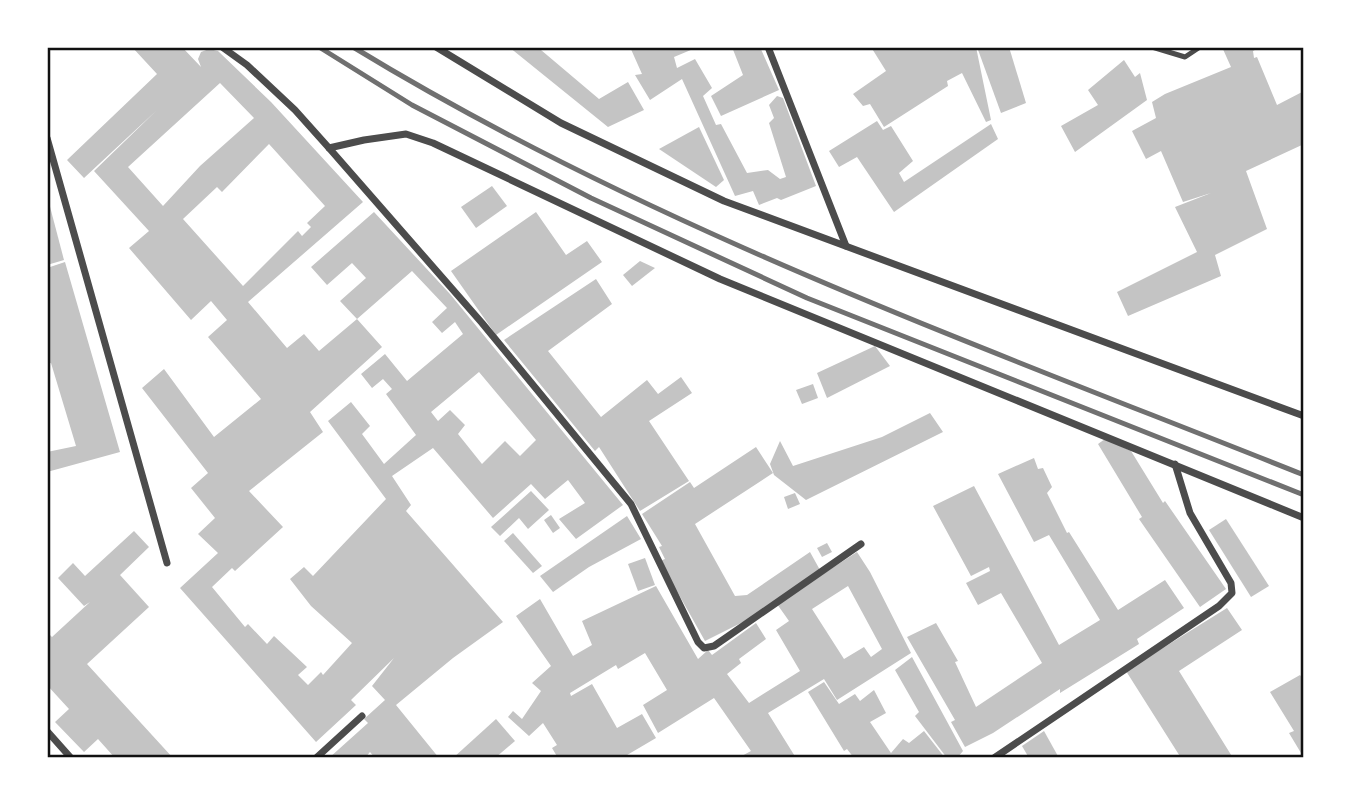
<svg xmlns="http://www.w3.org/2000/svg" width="1351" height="805" viewBox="0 0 1351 805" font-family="'Source Sans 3',sans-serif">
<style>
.building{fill:#c4c4c4;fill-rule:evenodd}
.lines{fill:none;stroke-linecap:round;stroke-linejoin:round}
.service{stroke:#4c4c4c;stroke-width:5}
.minor{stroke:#4c4c4c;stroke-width:7}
.rail{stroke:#707070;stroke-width:5}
.neatline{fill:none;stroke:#111;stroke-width:2.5}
</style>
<rect width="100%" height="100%" fill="#fff"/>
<g class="building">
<path d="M132 47H182L201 67 198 59 201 52 209 49 218 51 271 102 363 202 248 302 287 348 304 334 319 351 357 319 382 347 310 412 323 432 249 491 283 527 235 571 232 568 212 587 245 627 248 624 267 644 274 636 307 667 298 675 308 685 321 672 323 675 352 643 311 606 290 579 304 567 313 576 386 499 328 421 351 402 370 426 362 434 384 464 416 435 386 394 392 389 383 379 372 388 361 374 385 354 407 381 463 334 455 322 442 333 432 322 447 308 412 271 357 319 340 301 366 278 352 263 327 285 311 267 374 212 450 294 623 505 576 539 559 519 585 503 568 480 545 499 531 484 493 518 433 448 392 476 411 505 406 511 503 622 453 658 396 705 439 758H375L370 752 365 758H329L368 723 364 719 385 700 372 686 394 658 351 700 356 705 316 742 180 588 218 553 198 534 215 518 191 488 208 473 142 388 164 369 214 437 261 399 208 337 227 320 211 301 191 320 129 248 149 231 94 171 157 110 84 178 67 160 157 74ZM220 83 254 118 200 166 163 206 128 167ZM269 144 325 206 307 223 311 227 302 236 298 231 243 286 183 219 217 187 222 192ZM479 372 536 440 520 456 505 441 482 464 458 434 465 425 450 410 438 421 431 412Z"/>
<path d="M509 47H544L541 50 599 99 628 82 644 110 608 127Z"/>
<path d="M630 47H698L674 57 677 68 695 59 712 88 703 96 716 125 721 124 747 173 768 170 780 179 786 177 769 123 774 118 769 105 777 96 783 98 816 186 781 200 777 198 759 205 753 191 735 196 682 79 650 100 635 75 642 74Z"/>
<path d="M732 47H760L779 90 721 116 711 96 743 75Z"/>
<path d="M871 47H976L991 120 986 122 962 73 947 81 948 86 884 127 870 104 863 106 853 94 886 71Z"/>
<path d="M977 47H1009L1026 103 1001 113Z"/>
<path d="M1222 47H1260L1253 51 1254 58 1257 57 1277 105 1304 91V144L1246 171 1267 229 1215 255 1221 276 1128 316 1117 292 1197 252 1175 207 1211 193 1183 202 1161 151 1146 159 1132 131 1156 118 1152 102 1165 94 1231 67Z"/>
<path d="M1124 60 1135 77 1140 73 1147 100 1075 152 1061 126 1098 105 1088 90Z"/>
<path d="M877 121 883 130 891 126 913 161 899 173 904 182 991 124 998 139 894 212 857 157 839 167 829 151Z"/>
<path d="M699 127 724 180 716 187 659 149Z"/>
<path d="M492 186 507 206 476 228 461 207Z"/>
<path d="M48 199 64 260 47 265V200Z"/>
<path d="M536 212 566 255 587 241 602 262 496 335 451 271Z"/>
<path d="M640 261 655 268 632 286 623 275Z"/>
<path d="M65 262 120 452 47 472V452L76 446 51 363 47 364V268Z"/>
<path d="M596 279 612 304 548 351 601 417 647 380 658 394 681 377 692 393 649 421 689 481 640 511 599 447 595 451 504 340Z"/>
<path d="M875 346 890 366 827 398 817 373Z"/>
<path d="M813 384 818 398 802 404 796 390Z"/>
<path d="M930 413 943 432 806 500 774 475 770 464 780 441 793 466 882 437Z"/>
<path d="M1105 439 1131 451 1163 503 1165 501 1226 589 1200 607 1139 519 1142 517 1098 444Z"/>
<path d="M756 447 773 473 695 524 735 596 747 595 810 552 820 570 745 621 705 641 660 561 665 559 659 547 662 546 642 514 690 482 694 488Z"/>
<path d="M1034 458 1038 469 1043 468 1052 487 1047 493 1067 533 1069 532 1118 610 1165 580 1184 608 1137 639 1139 644 1060 693V689L993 733 965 747 951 722 955 720 907 637 936 623 958 661 955 662 976 707 1042 663 1001 593 978 605 966 583 990 571 989 567 971 576 933 506 974 486 1059 645 1100 620 1049 535 1034 542 998 474Z"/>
<path d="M531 491 549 510 528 529 519 518 500 536 491 527Z"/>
<path d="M795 493 800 504 788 509 784 497Z"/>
<path d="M551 515 560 528 553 533 544 520Z"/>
<path d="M627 516 641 539 589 567 553 592 540 576Z"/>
<path d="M1226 519 1269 586 1251 597 1209 530Z"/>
<path d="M134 531 149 547 120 575 149 607 87 664 173 758H115L98 739 84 752 55 722 69 709 47 685V632L52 637 90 602 84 606 58 578 73 563 85 576Z"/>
<path d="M513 533 542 566 533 573 504 541Z"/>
<path d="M827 543 832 552 822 557 817 548Z"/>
<path d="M857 552 870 572 911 653 837 700 824 679 768 713 796 758H738L751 751 714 698 658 733 643 705 667 690 645 653 618 669 616 665 570 693 571 696 592 684 617 728 642 714 656 738 622 758H558L552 748 557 745 543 723 529 736 508 717 513 711 522 719 541 691 532 683 551 666 516 616 540 599 573 656 592 645 582 621 656 586 698 659 708 650 712 655 756 623 766 639 739 659 741 663 727 674 749 703 800 671 776 630 789 621 777 604ZM848 586 882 649 871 657 864 647 844 659 812 609Z"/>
<path d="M645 558 655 585 638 591 628 564Z"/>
<path d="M1227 608 1242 630 1179 671 1233 758H1181L1126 671Z"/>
<path d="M912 657 963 751 957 758H947L915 716 919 712 895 670Z"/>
<path d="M1300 675 1304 680V758L1289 733 1294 731 1270 692Z"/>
<path d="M824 682 839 704 855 694 860 701 874 690 886 713 870 722 891 753 903 739 909 743 924 731 945 758H854L847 749 844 751 808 692Z"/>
<path d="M496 719 515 741 495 758H453Z"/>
<path d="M1044 731 1059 758H1029L1022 746Z"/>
</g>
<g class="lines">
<path class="service" d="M1152 47 1185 57 1200 47"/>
<g class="minor">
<path d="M222 47 247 65 295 110 329 148 482 323 631 504 698 642 704 648 714 646 861 544"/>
<path d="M436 47 561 123 724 201 1304 416"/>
<path d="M768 47 846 246"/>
<path d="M47 138 167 563"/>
<path d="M329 148 364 140 406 134 433 143 720 279 1304 518"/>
<path d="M47 731 71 758"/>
<path d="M316 758 362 716"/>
<path d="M994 758 1219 606 1232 593 1231 583 1190 513 1175 464"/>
</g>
<g class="rail">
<path d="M319 47 412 105 591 198 807 298 1304 495"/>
<path d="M353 47C650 228 981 346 1304 475"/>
</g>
</g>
<rect width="1351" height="805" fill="none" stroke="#ffffff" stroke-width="98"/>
<rect x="49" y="49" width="1253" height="707" class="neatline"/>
</svg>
